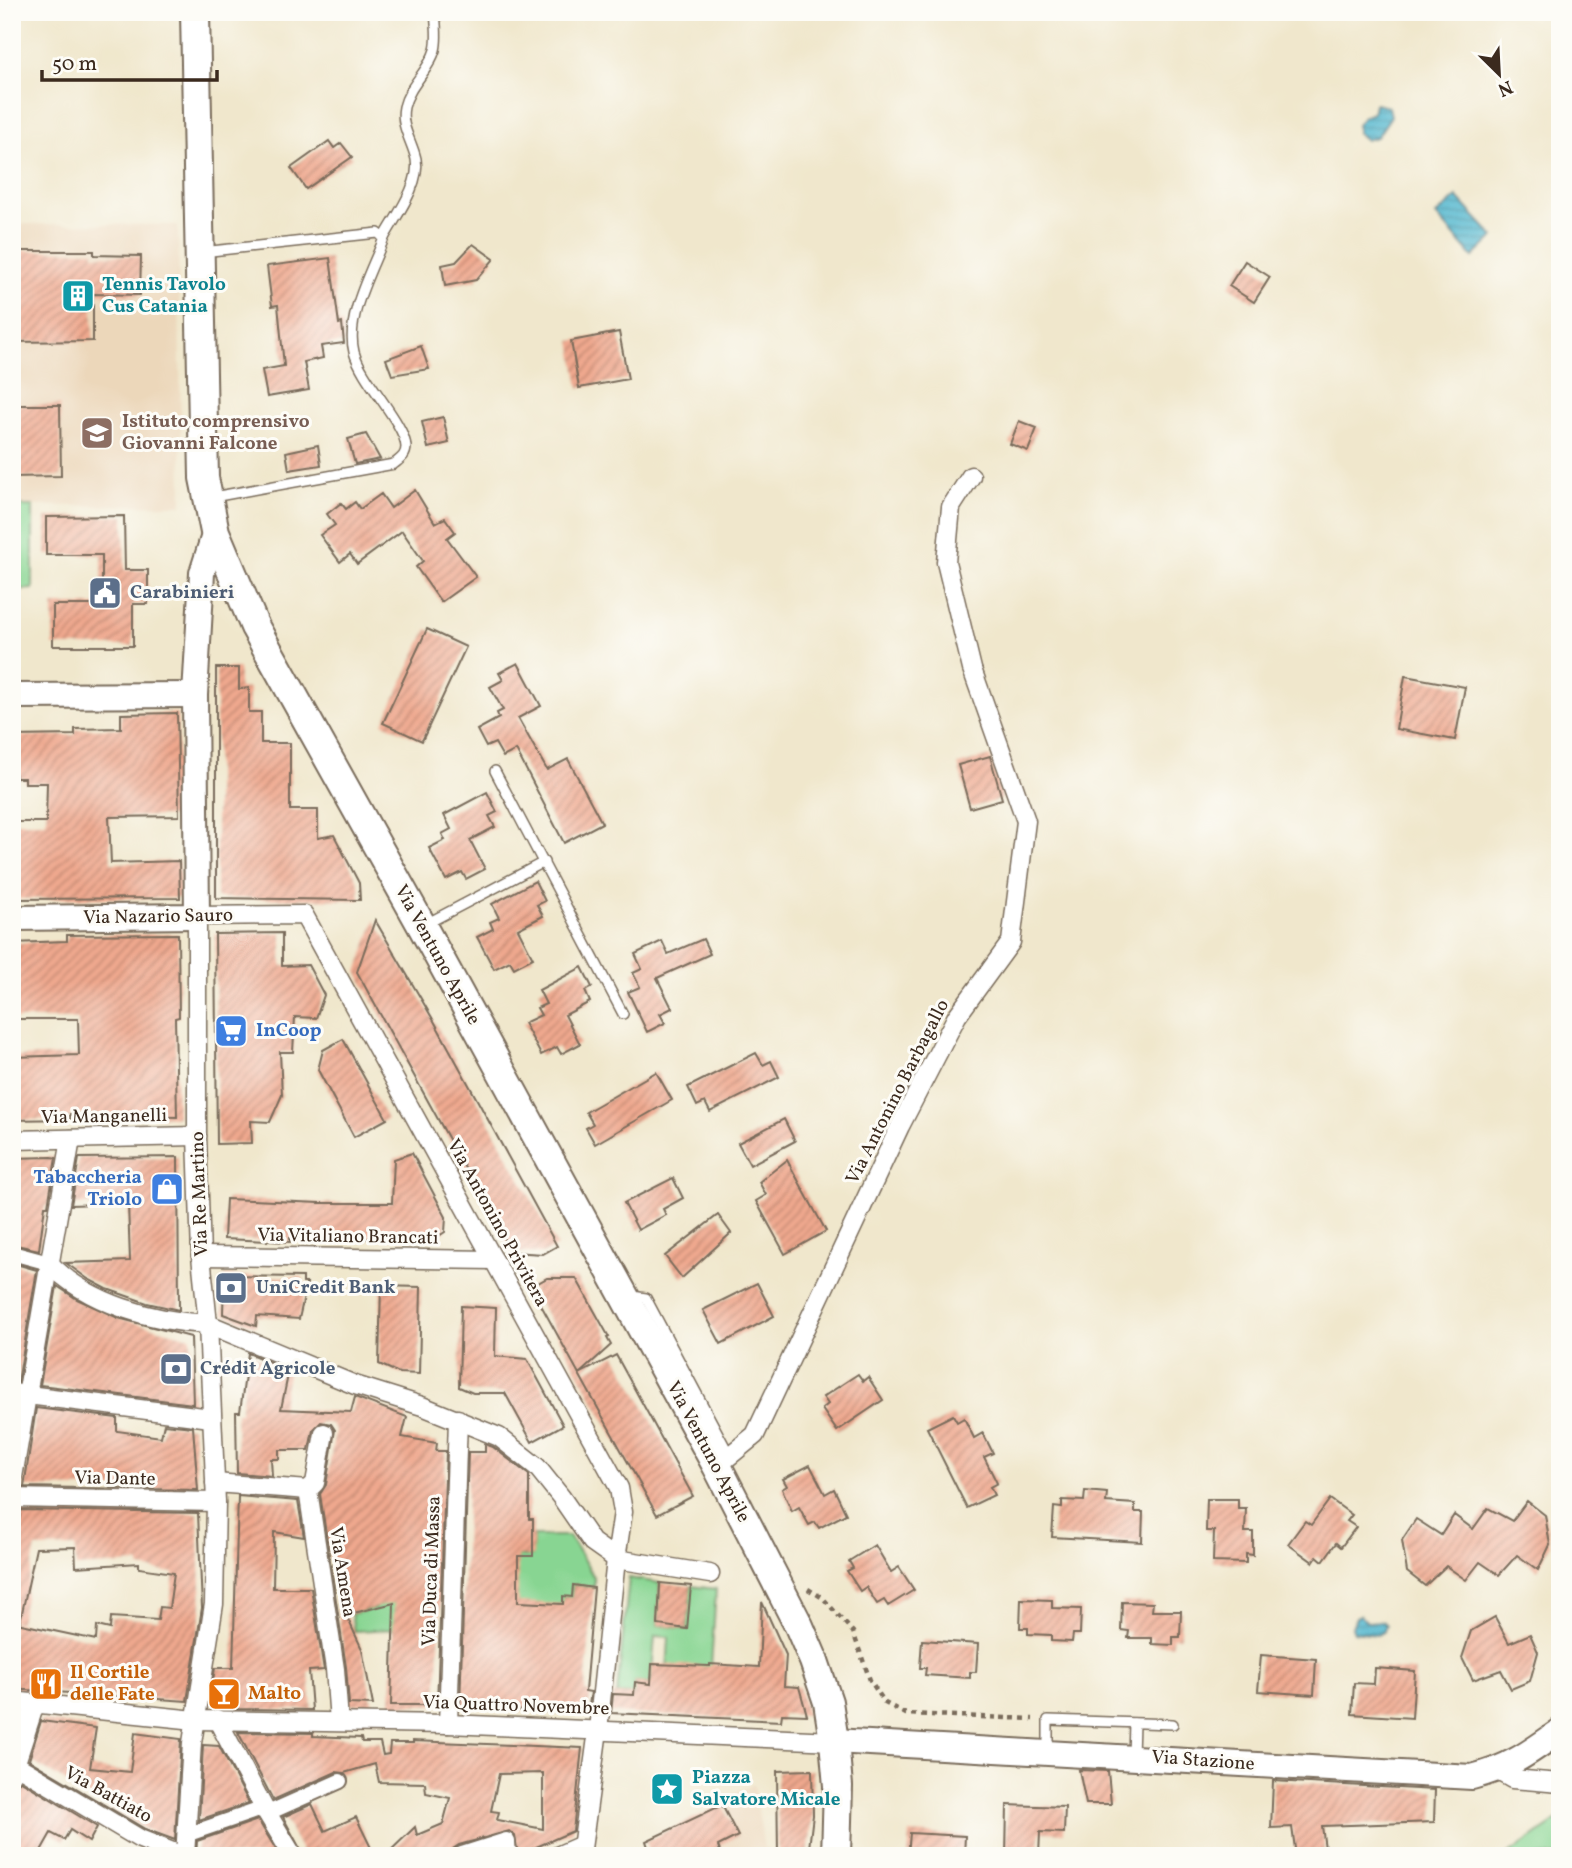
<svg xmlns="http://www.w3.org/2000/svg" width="1572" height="1868" viewBox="0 0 1572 1868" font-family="Vollkorn,serif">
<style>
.built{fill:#ecd7ba}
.green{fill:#88d592;stroke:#628058;stroke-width:2}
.water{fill:url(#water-rules);stroke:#467076;stroke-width:2}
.building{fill:url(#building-hatch);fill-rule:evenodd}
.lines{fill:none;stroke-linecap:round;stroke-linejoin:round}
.service-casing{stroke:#7a6c5b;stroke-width:12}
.pedestrian-casing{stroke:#7a6c5b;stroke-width:18}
.minor-casing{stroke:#7a6c5b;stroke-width:21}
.secondary-casing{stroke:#7a6c5b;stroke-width:28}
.primary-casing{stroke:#7a6c5b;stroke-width:32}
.path{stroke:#7a6c5b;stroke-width:4.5;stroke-dasharray:5 5;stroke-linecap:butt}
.service{stroke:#fff;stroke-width:9}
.pedestrian{stroke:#fff;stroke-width:14}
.minor{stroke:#fff;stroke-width:18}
.secondary{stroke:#fff;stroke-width:24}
.primary{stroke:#fff;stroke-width:28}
.labels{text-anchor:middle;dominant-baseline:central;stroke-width:6;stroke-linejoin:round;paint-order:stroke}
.culture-label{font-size:19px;font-weight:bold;fill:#0d838f;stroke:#fdfcf7;text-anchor:start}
.education-label{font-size:19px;font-weight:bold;fill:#785e54;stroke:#fdfcf7;text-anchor:start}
.service-label{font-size:19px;font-weight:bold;fill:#4e5e75;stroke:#fdfcf7;text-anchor:start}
.street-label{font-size:19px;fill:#3b2a1e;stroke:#fdfcf7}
.shop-label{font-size:19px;font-weight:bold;fill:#366cbe;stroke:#fdfcf7;text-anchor:start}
.food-label{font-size:19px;font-weight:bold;fill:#c56008;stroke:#fdfcf7;text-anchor:start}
</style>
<defs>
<pattern id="water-rules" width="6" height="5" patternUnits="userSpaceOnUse" patternTransform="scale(1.75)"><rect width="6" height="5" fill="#50b6ce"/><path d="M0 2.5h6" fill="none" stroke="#4494a7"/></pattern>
<pattern id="building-hatch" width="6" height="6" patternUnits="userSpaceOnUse" patternTransform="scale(1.75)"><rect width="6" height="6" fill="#efa88e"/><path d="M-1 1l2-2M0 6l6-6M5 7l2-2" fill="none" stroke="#c38973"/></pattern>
</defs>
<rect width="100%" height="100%" fill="#fdfcf7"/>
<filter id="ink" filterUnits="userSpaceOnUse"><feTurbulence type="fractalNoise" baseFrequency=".0143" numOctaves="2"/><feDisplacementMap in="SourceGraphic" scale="14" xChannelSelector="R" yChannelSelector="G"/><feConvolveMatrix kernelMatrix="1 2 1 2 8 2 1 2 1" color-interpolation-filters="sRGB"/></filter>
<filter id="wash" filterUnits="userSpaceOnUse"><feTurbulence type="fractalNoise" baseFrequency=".00686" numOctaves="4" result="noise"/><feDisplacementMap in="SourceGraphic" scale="28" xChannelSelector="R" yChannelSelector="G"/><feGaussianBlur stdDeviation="1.57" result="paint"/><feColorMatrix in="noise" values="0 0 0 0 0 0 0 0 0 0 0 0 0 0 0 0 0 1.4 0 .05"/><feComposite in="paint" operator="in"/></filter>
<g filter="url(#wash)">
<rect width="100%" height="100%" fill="#f0e7cc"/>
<g class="built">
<path d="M12 224 178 225 182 505 33 506V589L12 590Z"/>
<path d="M754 1784 764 1848 768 1849V1856H634L648 1849 646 1841 722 1805 720 1801Z"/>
</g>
<g class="green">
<path d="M12 506H33V589L12 590Z"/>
<path d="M533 1536H569L594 1577V1588L573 1585 572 1597 564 1596 563 1604 504 1614 518 1556H532Z"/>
<path d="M629 1578 660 1583 658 1625 687 1629 691 1586 716 1589 710 1683 667 1672 669 1637 655 1636 651 1684 635 1683 634 1695 617 1694Z"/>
<path d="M371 1580 405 1581 394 1629 354 1631 351 1614 375 1608Z"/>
<path d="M1560 1818V1856H1506Z"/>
</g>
<g class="water">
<path d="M1375 104 1389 107 1391 116 1377 137 1366 140 1358 133 1357 125 1363 117 1373 113Z"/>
<path d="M1457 197 1494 237 1473 257 1436 215Z"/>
<path d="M1360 1615 1367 1622 1382 1621 1386 1625 1384 1631 1377 1635 1354 1632 1352 1627 1356 1617Z"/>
</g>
<g id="blocks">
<g class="building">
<path d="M329 141 334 148 341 143 352 157 306 189 291 168Z"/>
<path d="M473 244 494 259 476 280 445 286 442 265 456 262Z"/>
<path d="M12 251H94V255L141 256 140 295 93 294V341L12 342Z"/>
<path d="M330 258 339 324 342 323 344 343 321 346 323 358 304 362 309 390 267 397 262 370 284 366 278 305 272 306 267 266Z"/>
<path d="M1245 261 1270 277 1254 302 1229 286Z"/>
<path d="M619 332 628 379 579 388 571 341Z"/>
<path d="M421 346 429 369 392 375 386 359Z"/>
<path d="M12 405H60L61 476 12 477Z"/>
<path d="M443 417 449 443 428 448 422 422Z"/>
<path d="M1019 421 1037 428 1028 451 1010 444Z"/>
<path d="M366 434 380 459 355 464 348 439Z"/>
<path d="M318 445 321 465 289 470 286 452Z"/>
<path d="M415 490 435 523 445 518 455 532 447 538 476 577 441 602 416 567 423 561 402 531 357 564 350 554 340 562 320 535 335 525 327 514 341 503 346 509 355 502 360 509 381 494 391 508Z"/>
<path d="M124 516 125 570H148V604H133V646H53V605H102V555H46V517Z"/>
<path d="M427 629 466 647 422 741 383 723Z"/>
<path d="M518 663 541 706 518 718 547 770 568 759 602 823 564 843 516 750 503 757 495 743 486 747 477 730 499 718 497 713 503 710 490 687 503 680 499 673Z"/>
<path d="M216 668H239V689L249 688V712H261V743H290V810H318V838L334 835 359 883 360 900 216 898Z"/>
<path d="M1405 676 1465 687 1455 740 1396 729Z"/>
<path d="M177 713 179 816 109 817 111 863 179 861 180 898 12 899 14 822H46L47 783H25V778H16L15 772H12V736L75 735V729L121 728V714Z"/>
<path d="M990 756 1002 799 970 808 958 765Z"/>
<path d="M487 792 497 812 489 816 495 827 470 840 485 869 466 879 462 872 446 880 429 848 445 840 442 834 451 829 444 815Z"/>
<path d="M535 881 545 901 537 905 543 916 518 929 533 958 514 968 510 961 494 969 477 937 493 929 490 922 499 918 492 904Z"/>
<path d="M375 920 434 1021 557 1246 543 1254 511 1252 357 972Z"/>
<path d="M282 933V966L308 965 324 995 316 1018 295 1017 293 1052H280L282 1095 270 1122 251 1121 252 1143 217 1144 215 934Z"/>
<path d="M178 934 179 1017 175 1018 177 1117 70 1114V1119L12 1120V1057L79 1055 78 1019H12V943L67 941V935Z"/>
<path d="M703 939 710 954 657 978 672 1008 660 1014 665 1023 647 1032 628 992 640 987 633 973 642 969 635 954 662 941 668 954Z"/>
<path d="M582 967 592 987 585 991 590 1002 565 1015 580 1044 561 1054 557 1047 541 1055 524 1023 541 1015 537 1008 546 1004 539 990Z"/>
<path d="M343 1039 387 1119 354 1137 318 1070 323 1050Z"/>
<path d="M756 1053 763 1065 771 1061 779 1077 710 1112 705 1102 697 1106 688 1087Z"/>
<path d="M656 1072 672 1100 595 1144 586 1128 593 1124 586 1112Z"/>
<path d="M784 1119 795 1141 750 1165 738 1143Z"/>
<path d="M412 1153 446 1217 445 1232 434 1239 290 1238V1242L224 1239 226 1199 320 1203H392L394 1159Z"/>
<path d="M52 1157 56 1158 48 1206H45L39 1250 12 1244 18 1192 12 1191V1158Z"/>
<path d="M178 1157 179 1310 147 1303 107 1289 88 1279 66 1263 130 1261 128 1203 71 1205 79 1158Z"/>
<path d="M787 1160 826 1231 785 1254 756 1201 766 1195 759 1182Z"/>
<path d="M673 1178 683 1198 663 1209 666 1215 638 1230 624 1203Z"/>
<path d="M718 1215 731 1233 682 1278 665 1256Z"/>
<path d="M12 1263 37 1270 18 1382H12Z"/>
<path d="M224 1276 303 1277V1283H307L299 1319 257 1316 256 1326 223 1314Z"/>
<path d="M547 1278H576L609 1337 607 1338 611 1345 579 1374 531 1287Z"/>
<path d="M757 1283 774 1316 721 1344 703 1310Z"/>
<path d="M57 1286 77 1299 118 1318 191 1337 193 1404 40 1385Z"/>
<path d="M381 1286 421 1287 419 1374 399 1373 379 1364Z"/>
<path d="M461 1306 496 1308 495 1356 527 1359 563 1425 532 1442 505 1393H473L459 1387Z"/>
<path d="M248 1353 289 1370 281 1409 351 1412 355 1397 407 1417 402 1437 437 1443 436 1451H446L437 1705H391L394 1603 346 1615 362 1649 373 1705 349 1704 346 1667 320 1494 326 1485 335 1430 331 1424 321 1422 313 1430 309 1450H279V1459H271L272 1476 237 1473 236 1412H240Z"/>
<path d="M616 1355 693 1496 657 1515 579 1374Z"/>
<path d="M858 1374 863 1381 868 1377 883 1400 837 1431 822 1409 828 1404 823 1397Z"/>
<path d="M36 1408 117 1418V1431L161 1437 164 1424 193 1427 198 1490 24 1487Z"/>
<path d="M953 1415 957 1422 964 1418 974 1438 983 1433 993 1453 984 1457 997 1483 990 1487 994 1495 967 1508 927 1428Z"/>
<path d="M485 1444 493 1447 529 1475V1519H533V1556H518V1602L563 1604V1596L572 1597 573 1585 594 1588 585 1691 591 1692 588 1712 584 1711 583 1714 460 1707 468 1452H485Z"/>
<path d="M810 1465 825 1494 834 1489 846 1514 819 1528 815 1522 809 1525 799 1507 792 1511 782 1489 787 1486 783 1479Z"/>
<path d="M1085 1491 1107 1493 1106 1502 1135 1504V1512H1143L1142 1542 1052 1537 1054 1507 1062 1508V1500L1084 1501Z"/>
<path d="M238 1496 298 1501 304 1537 274 1532 273 1588H311L324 1670 309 1671 312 1710 237 1709V1700L210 1699 215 1668H233Z"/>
<path d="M1207 1499H1238V1508H1246L1245 1532H1253V1555L1246 1554V1563L1213 1562 1214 1531H1206Z"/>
<path d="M1330 1499 1352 1515 1347 1521 1356 1527 1341 1547 1336 1543 1323 1561 1317 1556 1313 1562 1288 1544 1305 1521 1311 1525Z"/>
<path d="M1527 1501 1545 1515 1550 1545 1538 1570 1517 1555 1499 1575 1480 1562 1466 1580 1446 1566 1425 1586 1407 1572 1402 1540 1416 1519 1441 1535 1454 1515 1473 1529 1488 1508 1512 1521Z"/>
<path d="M21 1510 198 1513 202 1608 187 1701 12 1689V1622L96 1640 97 1626 110 1629 111 1617 158 1620 160 1607 169 1608 174 1573 139 1568V1563L76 1567 75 1547 36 1548 20 1622 12 1621V1557Z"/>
<path d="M875 1545 891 1572 899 1567 914 1590 888 1606 884 1600 877 1604 866 1587 860 1591 847 1571 853 1568 849 1561Z"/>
<path d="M660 1583 691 1586 687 1629 658 1625Z"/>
<path d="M1021 1599 1052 1600V1608L1081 1609 1080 1634H1073L1072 1642 1051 1641V1635L1028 1634V1628H1020Z"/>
<path d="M762 1602 786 1655 784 1686 799 1687 807 1715 782 1714 781 1721 611 1713 613 1694 634 1695 635 1682 651 1684 652 1664 710 1666V1664L759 1667Z"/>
<path d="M1122 1602 1153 1603 1152 1611H1181L1180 1637H1173V1645L1152 1644V1638H1128L1129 1631 1121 1630Z"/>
<path d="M1495 1617 1509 1643 1530 1634 1538 1652 1530 1681 1511 1689 1501 1670 1473 1680 1462 1658 1471 1631Z"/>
<path d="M922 1640 978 1644 976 1672H970V1678L925 1675 926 1668H920Z"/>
<path d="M1261 1655 1316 1659 1314 1695 1258 1691Z"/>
<path d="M1375 1668 1415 1671 1412 1718 1352 1714 1354 1683 1374 1684Z"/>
<path d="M41 1721 96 1728 90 1768 130 1772 135 1733 181 1739 175 1840 145 1829 29 1760Z"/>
<path d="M238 1732 313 1733V1736L361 1738 362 1742H380L383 1755 389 1754 390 1743H413V1741L582 1748 573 1831 518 1855 515 1836 509 1831 459 1845 453 1849 451 1856H385L415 1827 417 1835 443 1824 450 1798 426 1793 425 1783 379 1782 375 1764 344 1773 336 1772 273 1800ZM543 1773V1829L497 1820 499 1812 491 1811 499 1774Z"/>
<path d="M203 1745 219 1746 249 1803 199 1820Z"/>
<path d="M812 1770 813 1815 808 1856H778L777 1771Z"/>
<path d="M1079 1770 1108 1771 1111 1804H1086Z"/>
<path d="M21 1781 97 1827 89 1842 70 1830 64 1840 51 1833 38 1856H12V1786Z"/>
<path d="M1273 1781 1435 1790 1434 1822 1322 1826 1326 1856H1296L1292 1827 1271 1828Z"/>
<path d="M312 1804 325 1831 356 1817 375 1856H304L283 1817Z"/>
<path d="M722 1805 738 1836 718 1846 722 1856H651L646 1841Z"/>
<path d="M1007 1805 1065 1807 1064 1833 1040 1832 1039 1856H1006Z"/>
<path d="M258 1820 280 1856H196L197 1841Z"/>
<path d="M910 1833 965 1836 964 1856H908Z"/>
</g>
</g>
</g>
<g filter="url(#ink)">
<use href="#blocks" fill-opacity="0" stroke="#7a6c5b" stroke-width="2"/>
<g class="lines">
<defs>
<g id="service">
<path d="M384 238C396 216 421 184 416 159 412 141 400 126 404 107 409 85 429 71 435 50 438 39 436 23 435 12"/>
<path d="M202 252 378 233 384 238C372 270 345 317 354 352 362 381 405 423 406 447 406 456 400 459 394 464L213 497"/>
<path d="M495 771 623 1014"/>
<path d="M424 925 544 862"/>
<path d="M632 1296 646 1298 730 1456"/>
<path d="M1048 1750V1720L1173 1724"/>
<path d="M1133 1756 1134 1723"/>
</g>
<g id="pedestrian">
<path d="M12 1253 49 1263"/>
<path d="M268 1813 340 1781"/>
<path d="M186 1835 264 1808"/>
</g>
<g id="minor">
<path d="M12 1140 197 1136"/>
<path d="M201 1256 494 1260"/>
<path d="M49 1263C87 1303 154 1322 208 1324L355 1385 422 1406 499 1437 537 1467 561 1497 592 1542 616 1559 710 1574"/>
<path d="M12 1393 211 1418"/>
<path d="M324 1433 315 1483 308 1490 335 1669 339 1721"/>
<path d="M717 1466 755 1435 900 1126 957 1016 1011 942 1026 821 972 669 946 562 951 507 971 476"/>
<path d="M12 1483 71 1139"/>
<path d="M215 1483 308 1490"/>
<path d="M12 1498 216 1502"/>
<path d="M12 1701 195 1720 448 1724 834 1741"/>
<path d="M217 1719 264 1808 293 1856"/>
<path d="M448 1724 458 1419"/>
<path d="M16 1765 140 1839 183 1856"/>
<path d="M1498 1771 1512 1779 1560 1783"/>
<path d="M12 1775 35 1704"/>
<path d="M185 1856 192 1743 214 1604 216 1502 208 1324 201 1256 197 1136V916L304 915 619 1488 623 1512 616 1559 598 1730 581 1856"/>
<path d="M462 1856 506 1842 507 1856"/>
<path d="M557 1856 582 1845"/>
</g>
<g id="secondary">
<path d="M12 696 195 695"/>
<path d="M12 918 197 916 195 695 202 573 215 532"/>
<path d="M834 1741 1472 1777C1509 1768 1529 1753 1560 1731"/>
</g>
<path id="primary" d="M195 12 204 478 215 532 255 627 422 926 717 1466 799 1626 814 1661 828 1702 834 1741 838 1786 836 1856"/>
</defs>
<use href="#service" class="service-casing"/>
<use href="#pedestrian" class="pedestrian-casing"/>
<use href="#minor" class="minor-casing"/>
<use href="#secondary" class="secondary-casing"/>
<use href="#primary" class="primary-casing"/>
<path class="path" d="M808 1589 823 1598 853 1632 870 1680 885 1703 906 1714 1033 1719"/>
<use href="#service" class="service"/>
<use href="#pedestrian" class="pedestrian"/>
<use href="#minor" class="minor"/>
<use href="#secondary" class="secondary"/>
<use href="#primary" class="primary"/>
</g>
</g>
<defs>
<symbol id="building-square" viewBox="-11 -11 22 22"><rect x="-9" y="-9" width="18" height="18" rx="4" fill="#0f9aa8" stroke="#fdfcf7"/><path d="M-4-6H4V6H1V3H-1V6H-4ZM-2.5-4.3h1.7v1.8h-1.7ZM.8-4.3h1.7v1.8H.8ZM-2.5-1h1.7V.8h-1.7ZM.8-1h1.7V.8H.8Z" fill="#fff"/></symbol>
<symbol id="school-square" viewBox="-11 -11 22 22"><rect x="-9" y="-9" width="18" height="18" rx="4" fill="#8d6e63" stroke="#fdfcf7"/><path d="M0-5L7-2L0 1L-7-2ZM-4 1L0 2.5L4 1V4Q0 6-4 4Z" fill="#fff"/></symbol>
<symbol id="civic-square" viewBox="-11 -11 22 22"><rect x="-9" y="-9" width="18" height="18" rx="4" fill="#5c6f8a" stroke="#fdfcf7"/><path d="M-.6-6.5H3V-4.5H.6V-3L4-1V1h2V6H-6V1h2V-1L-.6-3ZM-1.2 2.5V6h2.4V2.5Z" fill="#fff"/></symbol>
<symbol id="supermarket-square" viewBox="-11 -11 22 22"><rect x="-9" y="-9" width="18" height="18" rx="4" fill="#3f7fe0" stroke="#fdfcf7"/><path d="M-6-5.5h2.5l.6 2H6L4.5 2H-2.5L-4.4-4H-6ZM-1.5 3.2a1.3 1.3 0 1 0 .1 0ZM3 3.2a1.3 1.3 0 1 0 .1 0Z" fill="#fff"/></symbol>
<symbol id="shop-square" viewBox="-11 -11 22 22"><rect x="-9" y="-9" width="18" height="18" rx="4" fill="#3f7fe0" stroke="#fdfcf7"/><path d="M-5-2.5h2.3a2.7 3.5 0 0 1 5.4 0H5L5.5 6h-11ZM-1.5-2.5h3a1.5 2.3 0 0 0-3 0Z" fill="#fff"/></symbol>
<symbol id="bank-square" viewBox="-11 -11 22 22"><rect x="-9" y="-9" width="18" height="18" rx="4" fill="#5c6f8a" stroke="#fdfcf7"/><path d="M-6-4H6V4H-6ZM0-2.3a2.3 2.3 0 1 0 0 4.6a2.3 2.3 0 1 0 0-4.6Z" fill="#fff"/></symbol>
<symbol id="restaurant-square" viewBox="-11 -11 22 22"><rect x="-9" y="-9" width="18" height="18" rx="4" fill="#e8710a" stroke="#fdfcf7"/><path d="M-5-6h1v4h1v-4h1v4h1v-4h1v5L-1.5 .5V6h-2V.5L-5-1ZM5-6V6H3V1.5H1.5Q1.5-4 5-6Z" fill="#fff"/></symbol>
<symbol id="bar-square" viewBox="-11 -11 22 22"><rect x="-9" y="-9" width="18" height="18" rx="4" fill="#e8710a" stroke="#fdfcf7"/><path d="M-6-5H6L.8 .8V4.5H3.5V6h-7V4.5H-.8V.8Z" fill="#fff"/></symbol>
<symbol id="sight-square" viewBox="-11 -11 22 22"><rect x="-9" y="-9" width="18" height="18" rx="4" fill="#0f9aa8" stroke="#fdfcf7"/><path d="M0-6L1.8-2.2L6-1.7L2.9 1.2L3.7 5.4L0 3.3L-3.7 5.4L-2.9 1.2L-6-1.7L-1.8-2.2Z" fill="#fff"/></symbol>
</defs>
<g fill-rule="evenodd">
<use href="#building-square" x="59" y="277" width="38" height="38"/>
<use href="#school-square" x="78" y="414" width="38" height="38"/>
<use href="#civic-square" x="86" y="574" width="38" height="38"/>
<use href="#supermarket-square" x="212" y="1012" width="38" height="38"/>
<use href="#shop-square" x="148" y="1170" width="38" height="38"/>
<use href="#bank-square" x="212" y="1269" width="38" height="38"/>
<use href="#bank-square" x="157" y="1350" width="38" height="38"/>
<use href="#restaurant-square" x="27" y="1665" width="38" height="38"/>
<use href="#bar-square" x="205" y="1675" width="38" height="38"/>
<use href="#sight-square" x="648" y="1770" width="38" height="38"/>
</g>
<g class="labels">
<g class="culture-label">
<text x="102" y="285">Tennis Tavolo<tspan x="102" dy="22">Cus Catania</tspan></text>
<text x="692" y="1778">Piazza<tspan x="692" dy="22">Salvatore Micale</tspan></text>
</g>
<g class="education-label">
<text x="122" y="422">Istituto comprensivo<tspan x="122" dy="22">Giovanni Falcone</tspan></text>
</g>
<g class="service-label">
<text x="130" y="593">Carabinieri</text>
<text x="256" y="1288">UniCredit Bank</text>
<text x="200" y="1369">Crédit Agricole</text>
</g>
<g class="street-label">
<text transform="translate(158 917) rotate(-1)">Via Nazario Sauro</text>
<text transform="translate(437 955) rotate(61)">Via Ventuno Aprile</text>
<text transform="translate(898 1092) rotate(-63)">Via Antonino Barbagallo</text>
<text transform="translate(104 1117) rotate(-1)">Via Manganelli</text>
<text transform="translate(200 1194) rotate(-92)">Via Re Martino</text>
<text transform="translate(497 1223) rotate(61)">Via Antonino Privitera</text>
<text transform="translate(348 1237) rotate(1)">Via Vitaliano Brancati</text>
<text transform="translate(708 1452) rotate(62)">Via Ventuno Aprile</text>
<text transform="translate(115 1479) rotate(1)">Via Dante</text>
<text transform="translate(432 1571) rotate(-88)">Via Duca di Massa</text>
<text transform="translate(342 1572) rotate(81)">Via Amena</text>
<text transform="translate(516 1706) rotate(2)">Via Quattro Novembre</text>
<text transform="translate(1203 1761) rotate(4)">Via Stazione</text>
<text transform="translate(108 1795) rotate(29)">Via Battiato</text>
</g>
<g class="shop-label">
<text x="256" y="1031">InCoop</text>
<text x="142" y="1178" text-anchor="end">Tabaccheria<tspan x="142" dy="22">Triolo</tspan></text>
</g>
<g class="food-label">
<text x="70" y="1673">Il Cortile<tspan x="70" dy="22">delle Fate</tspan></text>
<text x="248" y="1694">Malto</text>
</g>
</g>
<rect width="1572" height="1868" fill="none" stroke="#fdfcf7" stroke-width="42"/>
<g transform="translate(1499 74) rotate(156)" stroke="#fdfcf7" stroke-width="5" paint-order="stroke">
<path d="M0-5L12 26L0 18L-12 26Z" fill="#3b2a1e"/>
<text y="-10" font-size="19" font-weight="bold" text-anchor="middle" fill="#3b2a1e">N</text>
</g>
<path d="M42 70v10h175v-10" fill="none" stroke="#3b2a1e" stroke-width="3.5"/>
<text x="52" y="70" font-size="21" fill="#3b2a1e" stroke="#fdfcf7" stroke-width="5" paint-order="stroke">50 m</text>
</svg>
